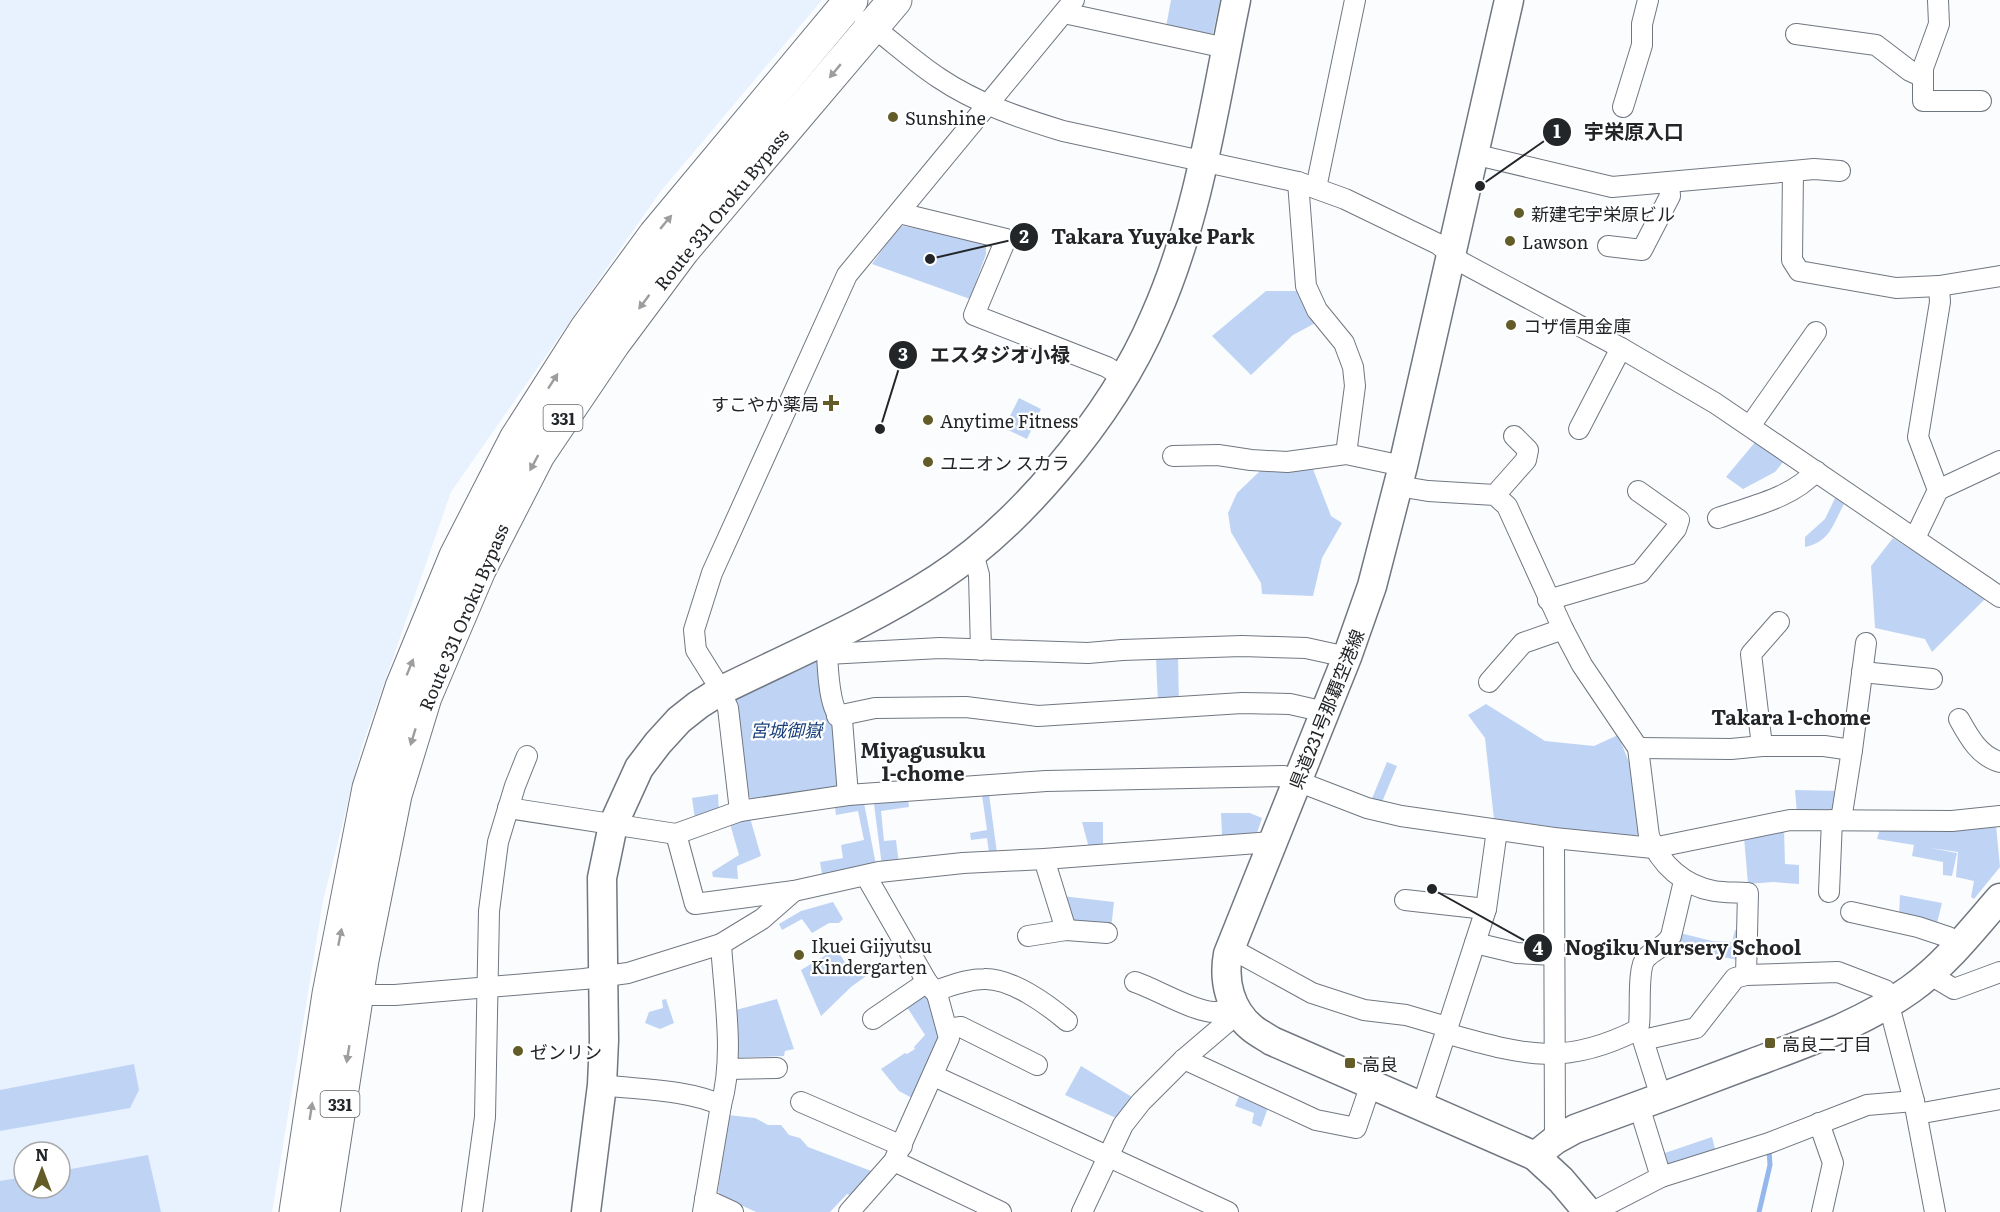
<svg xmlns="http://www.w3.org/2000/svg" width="2000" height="1212" viewBox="0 0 2000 1212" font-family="Literata,'Noto Sans JP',serif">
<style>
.built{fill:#e8f1fe;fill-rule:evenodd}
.green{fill:#bfd4f5}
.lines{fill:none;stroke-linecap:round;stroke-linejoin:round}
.stream{stroke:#96b7ec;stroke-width:5}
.street-casing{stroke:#717780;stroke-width:22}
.secondary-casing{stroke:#717780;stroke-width:31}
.highway-casing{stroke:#717780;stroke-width:35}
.street{stroke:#fff;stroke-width:20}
.secondary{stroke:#fff;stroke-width:28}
.highway{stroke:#fff;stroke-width:33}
.oneway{fill:#9c9d9f}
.poi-dot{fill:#635c28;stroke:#fff;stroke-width:2}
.labels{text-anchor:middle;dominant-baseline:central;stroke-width:4.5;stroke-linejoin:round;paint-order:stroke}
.shield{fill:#fff;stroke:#656769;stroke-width:1.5}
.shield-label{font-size:16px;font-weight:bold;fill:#232629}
.poi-label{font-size:18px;fill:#232629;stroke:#fff;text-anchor:start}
.street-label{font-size:18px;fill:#232629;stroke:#fff}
.park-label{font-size:18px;font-style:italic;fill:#19407d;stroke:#fff}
.neighbourhood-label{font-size:20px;font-weight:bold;fill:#232629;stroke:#fff}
.leader{fill:none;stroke:#232629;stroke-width:2}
.callout-dot{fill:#232629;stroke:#fff;stroke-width:2}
.mark-label{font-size:18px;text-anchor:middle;font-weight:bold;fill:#fff}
.callout-label{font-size:20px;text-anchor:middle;font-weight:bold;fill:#232629;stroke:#fff;stroke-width:4.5;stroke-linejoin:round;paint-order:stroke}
</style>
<rect width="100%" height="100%" fill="#fafcfe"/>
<path class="built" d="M0 0H822L660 192 451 492 362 746 323 901 272 1212H0ZM24 1152H60V1188H24Z"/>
<g class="green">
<path d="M1171 0H1220L1213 33 1207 36 1166 27Z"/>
<path d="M903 226 986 241V254L970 299 872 264 899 227Z"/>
<path d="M1266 291H1303L1319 321 1293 335 1251 375 1212 336Z"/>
<path d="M1019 398 1041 409 1027 439 1004 428Z"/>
<path d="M1756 441 1784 461 1775 472 1743 489 1726 477Z"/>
<path d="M1313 469 1331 516 1342 523 1322 558 1313 596 1262 594 1261 583 1231 532 1228 513 1237 493 1261 470Z"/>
<path d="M1835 498 1844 504C1833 524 1830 542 1805 547V537L1825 519Z"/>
<path d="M1893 538 1986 598 1932 652 1925 639 1875 628 1871 566Z"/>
<path d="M822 655 834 717 840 781 837 787 759 802 744 794 733 704 736 697Z"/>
<path d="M1178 657 1179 703H1158L1156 658Z"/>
<path d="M1486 704 1545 741 1594 746 1618 735 1633 772 1639 830 1638 835 1627 837 1494 819 1485 738 1468 715Z"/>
<path d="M1387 762 1397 766 1382 802 1371 801Z"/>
<path d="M1795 790 1840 791 1836 813H1797Z"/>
<path d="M718 794 719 812 695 819 692 798Z"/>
<path d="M989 794 997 853H989L987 838 971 840 970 833 987 830 982 795Z"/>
<path d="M908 799 909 807 881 811 884 841 896 840 899 864 882 866 874 804Z"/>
<path d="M864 803 877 870 823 880 820 862 843 858 841 845 864 840 858 811 836 815 835 808Z"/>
<path d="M1221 813H1250L1262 818 1257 833 1222 835Z"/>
<path d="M750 818 761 856 737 866 738 879 713 877 712 872 739 855 730 824Z"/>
<path d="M1082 822H1103V847L1089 848Z"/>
<path d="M1996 825 2000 867 1974 899 1971 897 1974 881 1956 877 1958 852 1930 848 1957 853 1952 876 1943 875V862L1912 856 1914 845 1877 839 1880 829Z"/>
<path d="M1784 829 1785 864 1799 865V884L1773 882 1748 884 1744 837Z"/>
<path d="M1900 895 1942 903 1936 927 1899 916Z"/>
<path d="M1062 896 1114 902 1111 929 1071 927Z"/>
<path d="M833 902 843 919 839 923H829L812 933 802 919 782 930 779 924 801 911Z"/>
<path d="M1735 930 1740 931 1738 960 1708 954 1678 941 1680 933 1712 941 1732 942Z"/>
<path d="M836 949 851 971 868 962 873 971 851 987 821 1016 801 970Z"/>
<path d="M928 993 942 1038 912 1098 899 1091 881 1069 905 1053 907 1054 915 1049 914 1047 925 1035 907 1007Z"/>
<path d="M666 999 674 1023 660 1029 645 1023 649 1012 663 1008 662 1000Z"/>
<path d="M777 999 794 1049 785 1051 784 1056 736 1058 732 1011Z"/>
<path d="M134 1064 139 1090 130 1108 0 1131V1090Z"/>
<path d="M1081 1066 1132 1097 1116 1118 1065 1095Z"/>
<path d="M1241 1091 1269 1105 1261 1127 1252 1123 1254 1113 1235 1106Z"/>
<path d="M728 1115 755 1118 768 1125H781L789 1135 800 1138 808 1147 874 1172 853 1196 847 1194 830 1212H756L721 1196 718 1191Z"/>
<path d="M1712 1137 1716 1153 1669 1169 1659 1155Z"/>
<path d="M148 1155 161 1212H0V1181L24 1177V1188H60V1171Z"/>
</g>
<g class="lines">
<path class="stream" d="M1759 1212 1770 1165 1769 1150"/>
<defs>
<g id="street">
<path d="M1938 0 1939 24 1923 68V101H1981"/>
<path d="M1064 13 1226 48"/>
<path d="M865 21C890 39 913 61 939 78 976 103 1020 118 1063 131L1298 182 1345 199 1438 244 1461 262 1621 348 1715 403 2000 597"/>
<path d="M1796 34 1876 45 1910 71 1923 77"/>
<path d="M1623 107 1642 45V24L1648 0"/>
<path d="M1473 154 1612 187 1793 171 1792 260 1799 271 1896 288 1939 286 2000 276"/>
<path d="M1793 171 1814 169 1840 171"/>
<path d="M1298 182 1306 286 1317 310 1344 343 1353 367 1355 386 1346 454"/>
<path d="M1316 188 1355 0"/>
<path d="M899 213 1006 239 974 315 1107 367 1124 378"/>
<path d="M1608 246 1642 250 1670 196 1669 182"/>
<path d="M1750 426 1816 332"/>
<path d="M1579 429 1621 348"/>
<path d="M1173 456 1218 455 1251 460 1287 462 1346 454 1403 466"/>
<path d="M1398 486 1428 491 1495 495 1507 506 1563 629 1582 665 1638 748 1649 836C1660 864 1684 886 1714 891 1725 893 1737 892 1748 893L1746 975 1735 978 1696 1028 1643 1040 1661 1097"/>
<path d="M1938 490 2000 461"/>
<path d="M1495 495 1526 460 1528 450 1514 436"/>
<path d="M1718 518C1752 506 1792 498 1816 471"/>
<path d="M1915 538 1938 490 1918 437 1940 302 1939 286"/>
<path d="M973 553 979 575 981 650"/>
<path d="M1548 600 1640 573 1676 529 1679 520 1638 491"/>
<path d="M1862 672 1932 679"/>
<path d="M1489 682 1523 643 1563 629"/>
<path d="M837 716 875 708 966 707 1038 716 1242 703 1290 704 1312 709 1324 714"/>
<path d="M1959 719C1969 737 1979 756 2000 762"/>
<path d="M1762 746 1751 654 1779 622"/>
<path d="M1638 748 1731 749 1762 746H1824L1852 750"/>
<path d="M848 795 842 720C829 709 828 671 827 654L940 648 1088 653 1122 650 1242 646 1306 648 1347 657"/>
<path d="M508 808 676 834 740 811 848 795 1046 781 1284 776 1367 808 1401 816 1554 838 1653 848 1790 820 1952 821 2000 816"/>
<path d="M740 811 728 708 716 682 696 650 694 630 712 573 847 275 1074 0"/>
<path d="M1841 820 1852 750 1866 643"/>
<path d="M676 834 695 904 794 891"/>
<path d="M1554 838 1555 1140"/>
<path d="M1044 859 1066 930"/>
<path d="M1829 892 1832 820"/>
<path d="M1405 900 1486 909"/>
<path d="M1851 912 1918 927 1948 937 1957 947"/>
<path d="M1028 936 1066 930 1107 933"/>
<path d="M1475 943 1517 953 1554 955"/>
<path d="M721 944C724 995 735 1056 721 1105"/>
<path d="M1230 948 1312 993 1364 1010 1406 1015 1447 1027"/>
<path d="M1929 974 1954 989 2000 972"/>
<path d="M1746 975 1838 972 1885 990 1914 1101 1935 1212"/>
<path d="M1135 982C1156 989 1196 1013 1216 1012 1222 1012 1229 1007 1234 1005"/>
<path d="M934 991C951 986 967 979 984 979 1011 978 1047 1004 1067 1021"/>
<path d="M347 995H395L584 979 628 973 721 944 762 919 794 891 879 872 963 863 1044 859 1272 842"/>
<path d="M873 1019 927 982"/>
<path d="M947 1029 961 1027 1037 1065"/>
<path d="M1445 1033C1521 1054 1562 1068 1637 1030L1639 1025C1641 1010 1637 968 1646 958 1654 950 1666 946 1671 936L1684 881"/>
<path d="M1184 1059 1316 1120 1356 1128 1371 1084"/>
<path d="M727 1069 777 1068"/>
<path d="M934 1076 1228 1212"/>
<path d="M602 1085C641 1090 685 1089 721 1105L703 1212"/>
<path d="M801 1102 902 1146"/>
<path d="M1422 1106 1486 909 1497 830"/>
<path d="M1639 1106 1661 1177"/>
<path d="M1917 1114 2000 1099"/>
<path d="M1819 1123 1833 1163 1822 1212"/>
<path d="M894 1161 1001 1212"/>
<path d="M705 1199 733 1212"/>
<path d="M472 1212 485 1117 489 911 498 842 515 786 527 756"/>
<path d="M849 1212 894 1161 949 1038 937 994 927 982 866 876"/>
<path d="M1082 1212 1123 1125 1141 1102 1184 1059 1238 1013"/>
<path d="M1593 1212 1661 1177 1769 1143 1867 1105 1914 1101"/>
</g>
<g id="secondary">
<path d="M1509 0 1403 466 1372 586 1347 657 1228 954C1223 981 1230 1010 1252 1028 1258 1033 1266 1037 1272 1041L1535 1156 1561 1180 1588 1212"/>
<path d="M1535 1156 1555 1140 1575 1129C1633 1108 1692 1086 1750 1064 1806 1043 1862 1024 1911 989 1945 965 1972 930 2000 898"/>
<path d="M586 1212 602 1085 604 1040 602 878 613 825 639 768 658 743 679 720 698 705 720 691C793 655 869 623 937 579 982 550 1022 511 1056 471 1096 424 1131 373 1155 316 1199 217 1214 106 1236 0"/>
</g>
<g id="highway">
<path d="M296 1212 329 994 369 788 402 687 456 556 516 439 587 328 655 235 851 0"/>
<path d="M323 1212 362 960 395 795 425 697 479 570 538 455 613 344 683 250 895 0"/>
</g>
</defs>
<use href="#street" class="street-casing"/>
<use href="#secondary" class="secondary-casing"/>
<use href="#highway" class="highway-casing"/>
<use href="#street" class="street"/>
<use href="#secondary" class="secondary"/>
<use href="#highway" class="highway"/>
</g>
<defs><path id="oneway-solid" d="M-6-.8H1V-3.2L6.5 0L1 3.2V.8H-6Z" transform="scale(1.5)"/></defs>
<g class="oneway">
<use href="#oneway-solid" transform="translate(835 71) rotate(130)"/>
<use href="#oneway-solid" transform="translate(666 222) rotate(-50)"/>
<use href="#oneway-solid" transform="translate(644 302) rotate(127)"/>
<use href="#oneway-solid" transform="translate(553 381) rotate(-57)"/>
<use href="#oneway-solid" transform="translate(534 463) rotate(118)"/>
<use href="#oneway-solid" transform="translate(410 667) rotate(-68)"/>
<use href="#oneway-solid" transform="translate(413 737) rotate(107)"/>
<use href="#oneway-solid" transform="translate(340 937) rotate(-79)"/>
<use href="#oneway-solid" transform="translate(348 1054) rotate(99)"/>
<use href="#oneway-solid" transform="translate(311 1111) rotate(-81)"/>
</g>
<g class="poi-dot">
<circle cx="893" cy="117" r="6"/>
<circle cx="1519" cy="213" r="6"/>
<circle cx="1510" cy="241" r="6"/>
<circle cx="1511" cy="325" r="6"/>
<path d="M828 394h6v6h6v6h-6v6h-6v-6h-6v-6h6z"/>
<circle cx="928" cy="420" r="6"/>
<circle cx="928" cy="462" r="6"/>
<circle cx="799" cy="955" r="6"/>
<rect x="1764" y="1037" width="12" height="12" rx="3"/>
<circle cx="518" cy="1051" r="6"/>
<rect x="1344" y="1057" width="12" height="12" rx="3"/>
</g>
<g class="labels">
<g class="shield">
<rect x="543.5" y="405" width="39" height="26" rx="4.5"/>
<rect x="320.5" y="1091" width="39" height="26" rx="4.5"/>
</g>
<g class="shield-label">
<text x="563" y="418">331</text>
<text x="340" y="1104">331</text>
</g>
<g class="poi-label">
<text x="905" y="117">Sunshine</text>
<text x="1531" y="213">新建宅宇栄原ビル</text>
<text x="1522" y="241">Lawson</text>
<text x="1523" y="325">コザ信用金庫</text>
<text x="819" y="403" text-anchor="end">すこやか薬局</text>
<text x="940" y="420">Anytime Fitness</text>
<text x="940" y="462">ユニオン スカラ</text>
<text x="811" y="945">Ikuei Gijyutsu<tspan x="811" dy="21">Kindergarten</tspan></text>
<text x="1782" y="1043">高良二丁目</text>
<text x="530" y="1051">ゼンリン</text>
<text x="1362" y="1063">高良</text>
</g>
<g class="street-label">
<text transform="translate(721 209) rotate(-51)">Route 331 Oroku Bypass</text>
<text transform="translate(463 617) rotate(-67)">Route 331 Oroku Bypass</text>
<text transform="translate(1326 709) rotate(-68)">県道231号那覇空港線</text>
</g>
<g class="park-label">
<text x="786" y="729">宮城御嶽</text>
</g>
<g class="neighbourhood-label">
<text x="1791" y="716">Takara 1-chome</text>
<text x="923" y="749">Miyagusuku<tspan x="923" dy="23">1-chome</tspan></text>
</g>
</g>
<path class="leader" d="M1480 186L1557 132M930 259L1024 237M880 429L903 355M1432 889L1538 948"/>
<g class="callout-dot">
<circle cx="1480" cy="186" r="6"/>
<circle cx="930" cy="259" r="6"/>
<circle cx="880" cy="429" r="6"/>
<circle cx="1432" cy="889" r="6"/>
<circle cx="1557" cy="132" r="15"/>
<circle cx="1024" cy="237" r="15"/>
<circle cx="903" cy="355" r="15"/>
<circle cx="1538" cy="948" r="15"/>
</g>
<g class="mark-label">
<text x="1557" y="138">1</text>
<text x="1024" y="243">2</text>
<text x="903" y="361">3</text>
<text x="1538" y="955">4</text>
</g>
<g class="callout-label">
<text x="1634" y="139">宇栄原入口</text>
<text x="1153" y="244">Takara Yuyake Park</text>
<text x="1000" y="362">エスタジオ小禄</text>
<text x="1683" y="955">Nogiku Nursery School</text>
</g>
<g transform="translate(42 1170)"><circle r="28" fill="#ffffff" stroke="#a7a8a9" stroke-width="1.5"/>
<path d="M0-4.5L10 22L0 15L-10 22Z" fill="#635c28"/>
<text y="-9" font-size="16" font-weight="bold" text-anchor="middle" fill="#232629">N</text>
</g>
</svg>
